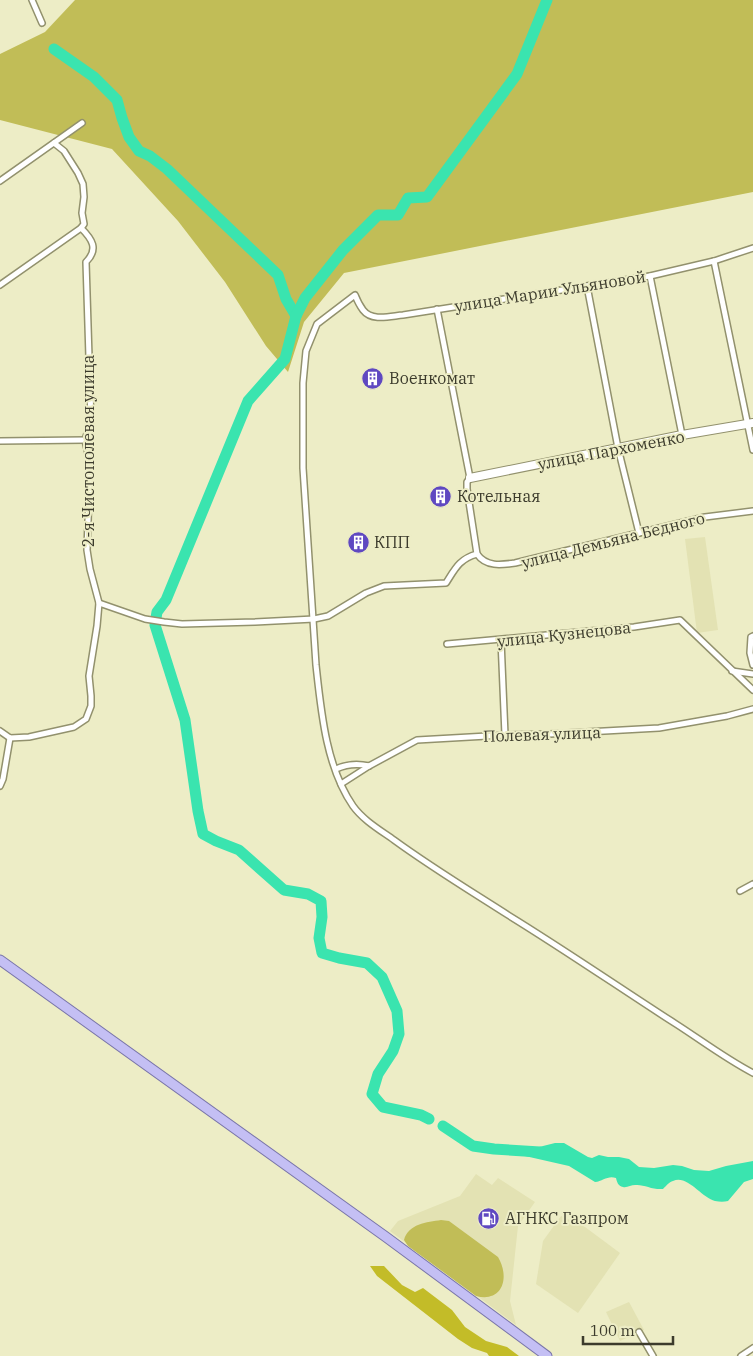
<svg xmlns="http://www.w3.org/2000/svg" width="753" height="1356" viewBox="0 0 753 1356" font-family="'IBM Plex Serif',serif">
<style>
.built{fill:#e3e2b3}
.green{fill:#c1bd57}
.forest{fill:#c3bc28}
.water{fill:#3ae4af}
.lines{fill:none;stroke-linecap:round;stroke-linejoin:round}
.river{stroke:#3ae4af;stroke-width:11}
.street-casing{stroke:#92916d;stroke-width:8}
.secondary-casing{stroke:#92916d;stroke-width:10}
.primary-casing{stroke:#7a76a9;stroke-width:11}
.street{stroke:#fff;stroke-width:5}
.secondary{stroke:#fff;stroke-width:8}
.primary{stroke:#c4bff4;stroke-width:9}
.labels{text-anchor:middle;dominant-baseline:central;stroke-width:4;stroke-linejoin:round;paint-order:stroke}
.street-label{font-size:16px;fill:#3c3b2c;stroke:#ededc6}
.poi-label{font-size:16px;fill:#3c3b2c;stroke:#ededc6;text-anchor:start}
</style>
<rect width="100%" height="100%" fill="#ededc6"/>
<g class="built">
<path d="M705 537 718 630 697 633 685 539Z"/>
<path d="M476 1174 492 1185 498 1178 535 1202 518 1226 510 1301 516 1325 390 1231 398 1221 460 1196Z"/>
<path d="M561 1216 585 1227 620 1253 578 1313 536 1284 543 1241Z"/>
<path d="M629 1302 644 1330 620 1341 606 1312Z"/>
</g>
<g class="green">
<path d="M75 0H753V192L344 273 304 322 288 372 266 346 225 282 178 221 112 149 0 120V54L45 32Z"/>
<path d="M441 1220 449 1221 498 1257C510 1277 503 1303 476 1296L408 1246 404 1240C408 1224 427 1222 441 1220Z"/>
</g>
<path class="forest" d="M370 1266H384L402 1285 415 1292 423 1288 452 1310 465 1327 486 1341 507 1347 519 1356H489L487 1353 472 1348 458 1339 377 1276Z"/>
<path class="water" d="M555 1143H564L588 1157 592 1158 599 1155 608 1157H619L629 1159 639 1167 654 1168 673 1165 682 1166 694 1170 709 1171 726 1166 753 1161V1179L744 1182 728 1201C724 1202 720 1202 715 1201 702 1198 687 1174 673 1181 669 1182 666 1186 663 1189 652 1190 644 1184 635 1185 631 1185 627 1188 623 1187 618 1186 617 1182 616 1178 608 1175 603 1181 595 1182L569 1166 525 1156V1152L531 1149Z"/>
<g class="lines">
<g class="river">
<path d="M54 49 94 77 117 100 122 118 129 137 139 151 150 156 167 169 278 275 286 299 296 316"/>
<path d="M156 618 157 612 166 600 248 401 285 359 296 316 305 298 343 250 378 215H398L408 198 427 197 517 74 547 0"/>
<path d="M155 625 185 720 198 811 203 834 216 841 239 850 284 890 308 894 321 901 322 917 319 938 322 953 339 958 367 963 382 977 397 1011 399 1034 393 1051 378 1074 372 1094 383 1107 421 1115 429 1119"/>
<path d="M443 1126 473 1146 494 1149 540 1152"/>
</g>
<defs>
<g id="street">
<path d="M32 0 42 23"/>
<path d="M0 181 82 123"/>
<path d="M753 248 714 261 650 276 403 315C391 316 372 322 363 310 360 306 357 300 355 295L317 324 306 351 303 383V468L316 665C321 711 326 767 353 806 363 820 380 830 394 840 431 867 469 890 508 915 565 950 620 988 676 1024 701 1040 726 1059 753 1073"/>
<path d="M714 261 753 450"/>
<path d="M650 276 682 435"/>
<path d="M0 285 81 228 84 224 82 213 84 197 83 184 78 173 64 151 54 143"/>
<path d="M587 286 618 448 639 533"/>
<path d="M0 441 85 440"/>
<path d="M477 554C486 567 501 565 515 563L705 517 753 511"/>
<path d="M99 603 145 619 164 622 182 624 255 622 314 619 328 616 366 593 384 586 446 583C455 569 459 559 477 554L467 489V482L470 478 437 309"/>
<path d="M753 636 751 637 750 653 753 665"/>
<path d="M501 640 505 735"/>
<path d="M447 644 634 627 680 620 753 690"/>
<path d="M732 671 753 674"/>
<path d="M0 731 10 738"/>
<path d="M10 738 29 737 74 727 86 719 91 706V696L89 676 97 626 99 603 90 569 87 550 90 463 85 440 91 421 86 262C99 249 92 239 81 228"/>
<path d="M336 769C347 764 357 763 369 766"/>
<path d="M341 784 369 766 417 740 505 735 550 734 659 728 727 716 753 709"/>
<path d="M0 786 3 779 10 738"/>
<path d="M740 891 753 884"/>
<path d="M639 1332 653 1356"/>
<path d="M741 1356 753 1348"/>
</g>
<path id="secondary" d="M470 478 682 435 753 423"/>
<path id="primary" d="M0 960 386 1237 547 1356"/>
</defs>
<use href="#street" class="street-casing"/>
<use href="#secondary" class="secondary-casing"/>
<use href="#primary" class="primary-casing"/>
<use href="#street" class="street"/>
<use href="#secondary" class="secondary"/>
<use href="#primary" class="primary"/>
</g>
<defs>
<symbol id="building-disc" viewBox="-11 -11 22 22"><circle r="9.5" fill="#5f48c1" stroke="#ededc6"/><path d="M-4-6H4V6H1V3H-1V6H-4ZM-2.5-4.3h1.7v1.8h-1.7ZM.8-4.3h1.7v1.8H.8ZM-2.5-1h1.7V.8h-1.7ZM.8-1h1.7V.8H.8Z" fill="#fff"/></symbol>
<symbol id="fuel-disc" viewBox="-11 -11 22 22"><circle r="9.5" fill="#5f48c1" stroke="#ededc6"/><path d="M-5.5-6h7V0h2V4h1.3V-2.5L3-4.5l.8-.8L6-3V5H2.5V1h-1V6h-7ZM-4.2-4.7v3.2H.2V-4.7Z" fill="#fff"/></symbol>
</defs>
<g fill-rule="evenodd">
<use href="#building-disc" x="360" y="366" width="25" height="25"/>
<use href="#building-disc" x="428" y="484" width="25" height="25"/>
<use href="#building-disc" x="346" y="530" width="25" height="25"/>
<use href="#fuel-disc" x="476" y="1206" width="25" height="25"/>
</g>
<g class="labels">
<g class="street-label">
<text transform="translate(550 291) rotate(-9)">улица Марии Ульяновой</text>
<text transform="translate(611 450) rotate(-11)">улица Пархоменко</text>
<text transform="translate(88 451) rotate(-90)">2-я Чистополевая улица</text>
<text transform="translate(613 540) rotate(-14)">улица Демьяна Бедного</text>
<text transform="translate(564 634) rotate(-6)">улица Кузнецова</text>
<text transform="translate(542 734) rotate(-2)">Полевая улица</text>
</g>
<g class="poi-label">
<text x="389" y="378">Военкомат</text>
<text x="457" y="496">Котельная</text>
<text x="374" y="542">КПП</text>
<text x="505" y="1218">АГНКС Газпром</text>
</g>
</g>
<path d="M583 1336v8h90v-8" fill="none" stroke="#3c3b2c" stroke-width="2.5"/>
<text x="590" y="1336" font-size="15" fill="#3c3b2c" stroke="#ededc6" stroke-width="4" paint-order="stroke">100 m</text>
</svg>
